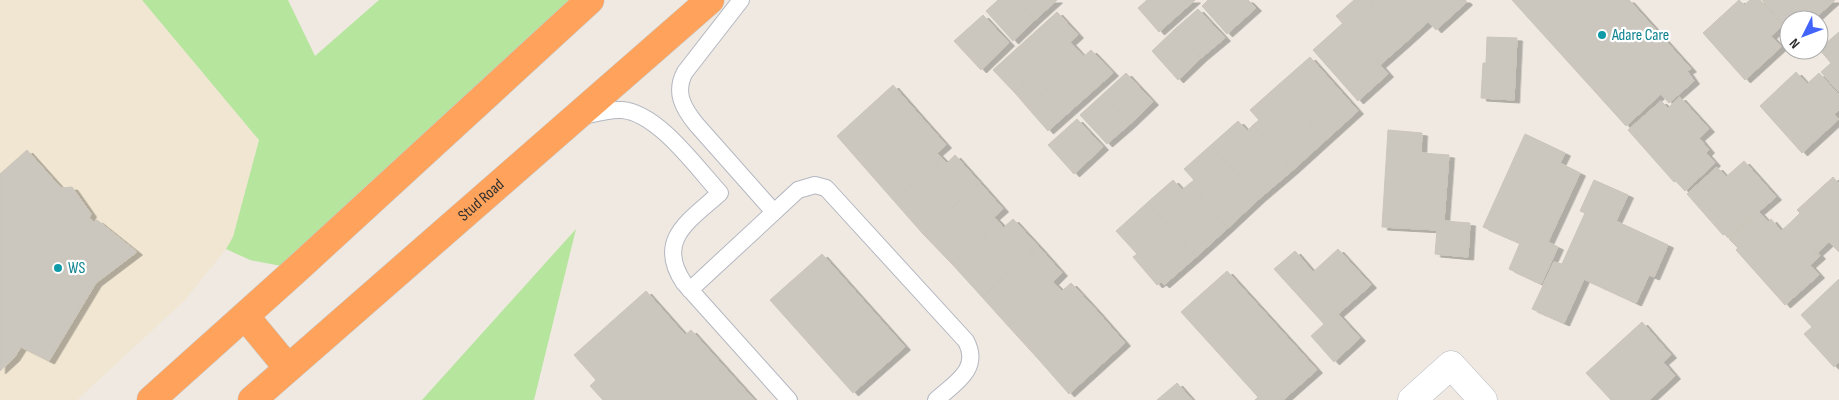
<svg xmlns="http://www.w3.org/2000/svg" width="1839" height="400" viewBox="0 0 1839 400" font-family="'Sofia Sans Condensed',sans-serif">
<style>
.education{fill:#f0e6d1}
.green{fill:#b6e59e}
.building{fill:#cbc7bf;stroke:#cbc5ba;filter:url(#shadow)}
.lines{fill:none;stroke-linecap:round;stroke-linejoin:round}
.lane-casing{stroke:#b4b7c1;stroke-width:18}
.street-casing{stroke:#b4b7c1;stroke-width:29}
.highway-casing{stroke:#c9c9c9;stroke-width:29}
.lane{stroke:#fff;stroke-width:16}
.street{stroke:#fff;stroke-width:28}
.highway{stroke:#ffa35c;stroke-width:28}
.culture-dot{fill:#0f9aa8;stroke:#fff;stroke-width:2}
.labels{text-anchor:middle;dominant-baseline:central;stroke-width:4.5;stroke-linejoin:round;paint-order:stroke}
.culture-label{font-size:16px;fill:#0d838f;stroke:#fff;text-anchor:start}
.street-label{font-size:16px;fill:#2e2e2e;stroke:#fff}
</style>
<defs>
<filter id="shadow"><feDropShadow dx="5.5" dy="3" stdDeviation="0" flood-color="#0004"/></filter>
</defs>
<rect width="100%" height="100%" fill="#efe9e1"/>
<path class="education" d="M0 0H142L259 140 233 238 226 249 184 301 77 400H0Z"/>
<g class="green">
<path d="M142 0H288L315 56 379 0H590L297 269 250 260 226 249 233 237 259 140Z"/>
<path d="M576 229 534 400H422Z"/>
</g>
<g class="building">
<path d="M998 0H1018L1035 20 1013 41 986 11Z"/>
<path d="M1018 0H1057L1035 20Z"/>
<path d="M1147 0H1195L1159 32 1138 8Z"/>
<path d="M1208 0H1248L1256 8 1227 34 1202 6Z"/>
<path d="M1354 0H1368L1406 42 1380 65 1336 16Z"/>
<path d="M1368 0H1409L1429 21 1406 42Z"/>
<path d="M1409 0H1465L1467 2 1436 30Z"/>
<path d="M1512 0H1629L1691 69 1687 71 1694 81 1669 103 1661 94 1626 126Z"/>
<path d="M1739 0 1744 5 1750 0H1760L1783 25 1771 36 1781 47 1745 80 1703 33Z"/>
<path d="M1762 0H1835L1813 20H1799L1794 15 1784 24Z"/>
<path d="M1198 9 1225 38 1201 58 1175 29Z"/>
<path d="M1057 12 1078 35 1015 93 993 70Z"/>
<path d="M983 15 1009 43 981 70 954 41Z"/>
<path d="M1343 23 1388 74 1358 101 1313 50Z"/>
<path d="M1175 29 1201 58 1178 80 1152 51Z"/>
<path d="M1839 32V92L1821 72 1831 63 1819 49Z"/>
<path d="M1487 37 1517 38 1514 100 1481 98 1483 63H1486Z"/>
<path d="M1070 42 1084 57 1027 107 1015 93Z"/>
<path d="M1091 50 1113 73 1048 131 1027 107Z"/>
<path d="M1310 57 1358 111 1326 140 1277 86Z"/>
<path d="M1796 72 1807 84 1819 73 1839 95V110L1834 114 1839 119 1802 153 1760 106Z"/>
<path d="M1126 73 1153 102 1130 124 1103 94Z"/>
<path d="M893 85 922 118 865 168 837 136Z"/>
<path d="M1277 86 1326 140 1293 170 1253 125 1259 120 1250 110Z"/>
<path d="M1103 94 1130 124 1107 144 1080 115Z"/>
<path d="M1680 97 1709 129 1699 138 1709 150 1706 153 1715 163 1685 191 1676 181 1674 182 1628 130 1661 101 1668 108Z"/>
<path d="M922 118 946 145 937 153 942 158 894 201 865 168Z"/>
<path d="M1077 119 1103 147 1074 174 1048 145Z"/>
<path d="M1238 121 1247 131 1253 125 1293 170 1259 199 1211 145Z"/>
<path d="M1388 130 1422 133 1421 153 1449 155 1444 221 1470 223 1468 257 1435 254 1437 230 1382 227Z"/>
<path d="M1525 134 1565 153 1560 163 1580 173 1548 242 1558 247 1541 284 1509 269 1520 243 1483 227Z"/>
<path d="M1211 145 1259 199 1228 228 1189 184 1194 180 1184 169Z"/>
<path d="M27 150 61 188 72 187 91 214 89 218 94 222 97 220 137 252 96 283 49 361 21 347 14 358 0 371V174Z"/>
<path d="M955 155 980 183 923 234 894 201 942 158 947 163Z"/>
<path d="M1744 161 1776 197 1728 238 1725 234 1723 235 1687 194 1717 167 1726 177Z"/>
<path d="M1833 177 1839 184V252L1829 242 1817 253 1790 223 1800 213 1797 210Z"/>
<path d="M1173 180 1182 190 1189 184 1228 228 1196 257 1148 202Z"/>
<path d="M1594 180 1628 195 1616 221 1668 245 1654 277 1649 275 1636 303 1584 279 1564 323 1532 309 1554 262 1562 264 1585 213 1580 211Z"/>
<path d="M980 183 1003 209 994 217 999 222 952 264 923 234Z"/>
<path d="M1148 202 1196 257 1164 285 1161 282 1157 285 1133 257 1137 254 1116 231Z"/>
<path d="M1759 212 1768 222 1771 219 1781 231 1790 223 1820 256 1810 265 1819 275 1785 305 1736 250 1738 248 1729 239Z"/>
<path d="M1013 219 1038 246 982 297 952 264 999 222 1003 228Z"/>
<path d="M1038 246 1062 273 1053 282 1056 285 1009 327 982 297Z"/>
<path d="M1338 249 1371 285 1338 314 1360 338 1334 362 1311 336 1324 324 1274 269 1295 251 1313 272Z"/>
<path d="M822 254 905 347 853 393 770 300Z"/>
<path d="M1227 271 1317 370 1283 400H1255L1258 397 1181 312Z"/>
<path d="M1839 279V362L1834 367 1804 334 1812 327 1801 315Z"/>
<path d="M1071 283 1096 310 1040 361 1009 327 1056 285 1062 291Z"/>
<path d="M646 291 685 335 691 330 754 400H603L590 386 596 380 574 355Z"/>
<path d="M1096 310 1125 343 1069 394 1040 361Z"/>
<path d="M1642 322 1671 355 1663 362 1675 376 1649 400H1611L1586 373Z"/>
<path d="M1177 383 1192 400H1157Z"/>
</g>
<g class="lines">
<defs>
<g id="lane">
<path d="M741 0 685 72C674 92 683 108 696 124L774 212"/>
<path d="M580 117C593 114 609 109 622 110 658 113 696 167 720 193 689 221 655 240 684 283L789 400"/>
<path d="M690 290 798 190 815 185 826 188 966 341C981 369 955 383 936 400"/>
</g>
<path id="street" d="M1412 400 1451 365 1483 400"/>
<g id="highway">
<path d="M245 316 288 368"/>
<path d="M151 400 297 269 590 0"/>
<path id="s1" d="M252 400 710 0"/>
</g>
</defs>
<use href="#lane" class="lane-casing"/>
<use href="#street" class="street-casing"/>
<use href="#highway" class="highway-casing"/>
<use href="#lane" class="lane"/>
<use href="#street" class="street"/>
<use href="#highway" class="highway"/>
</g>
<g class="culture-dot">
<circle cx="1602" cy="35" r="5"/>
<circle cx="58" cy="268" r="5"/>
</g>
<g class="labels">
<g class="culture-label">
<text x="1612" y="35">Adare Care</text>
<text x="68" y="268">WS</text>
</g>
<g class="street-label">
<text stroke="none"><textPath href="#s1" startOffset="304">Stud Road</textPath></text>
</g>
</g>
<g transform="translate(1804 35) rotate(228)"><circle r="24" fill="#ffffff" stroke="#ababab"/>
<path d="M0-4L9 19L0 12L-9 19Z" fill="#4264fb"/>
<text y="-8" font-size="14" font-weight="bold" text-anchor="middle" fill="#2e2e2e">N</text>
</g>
</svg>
